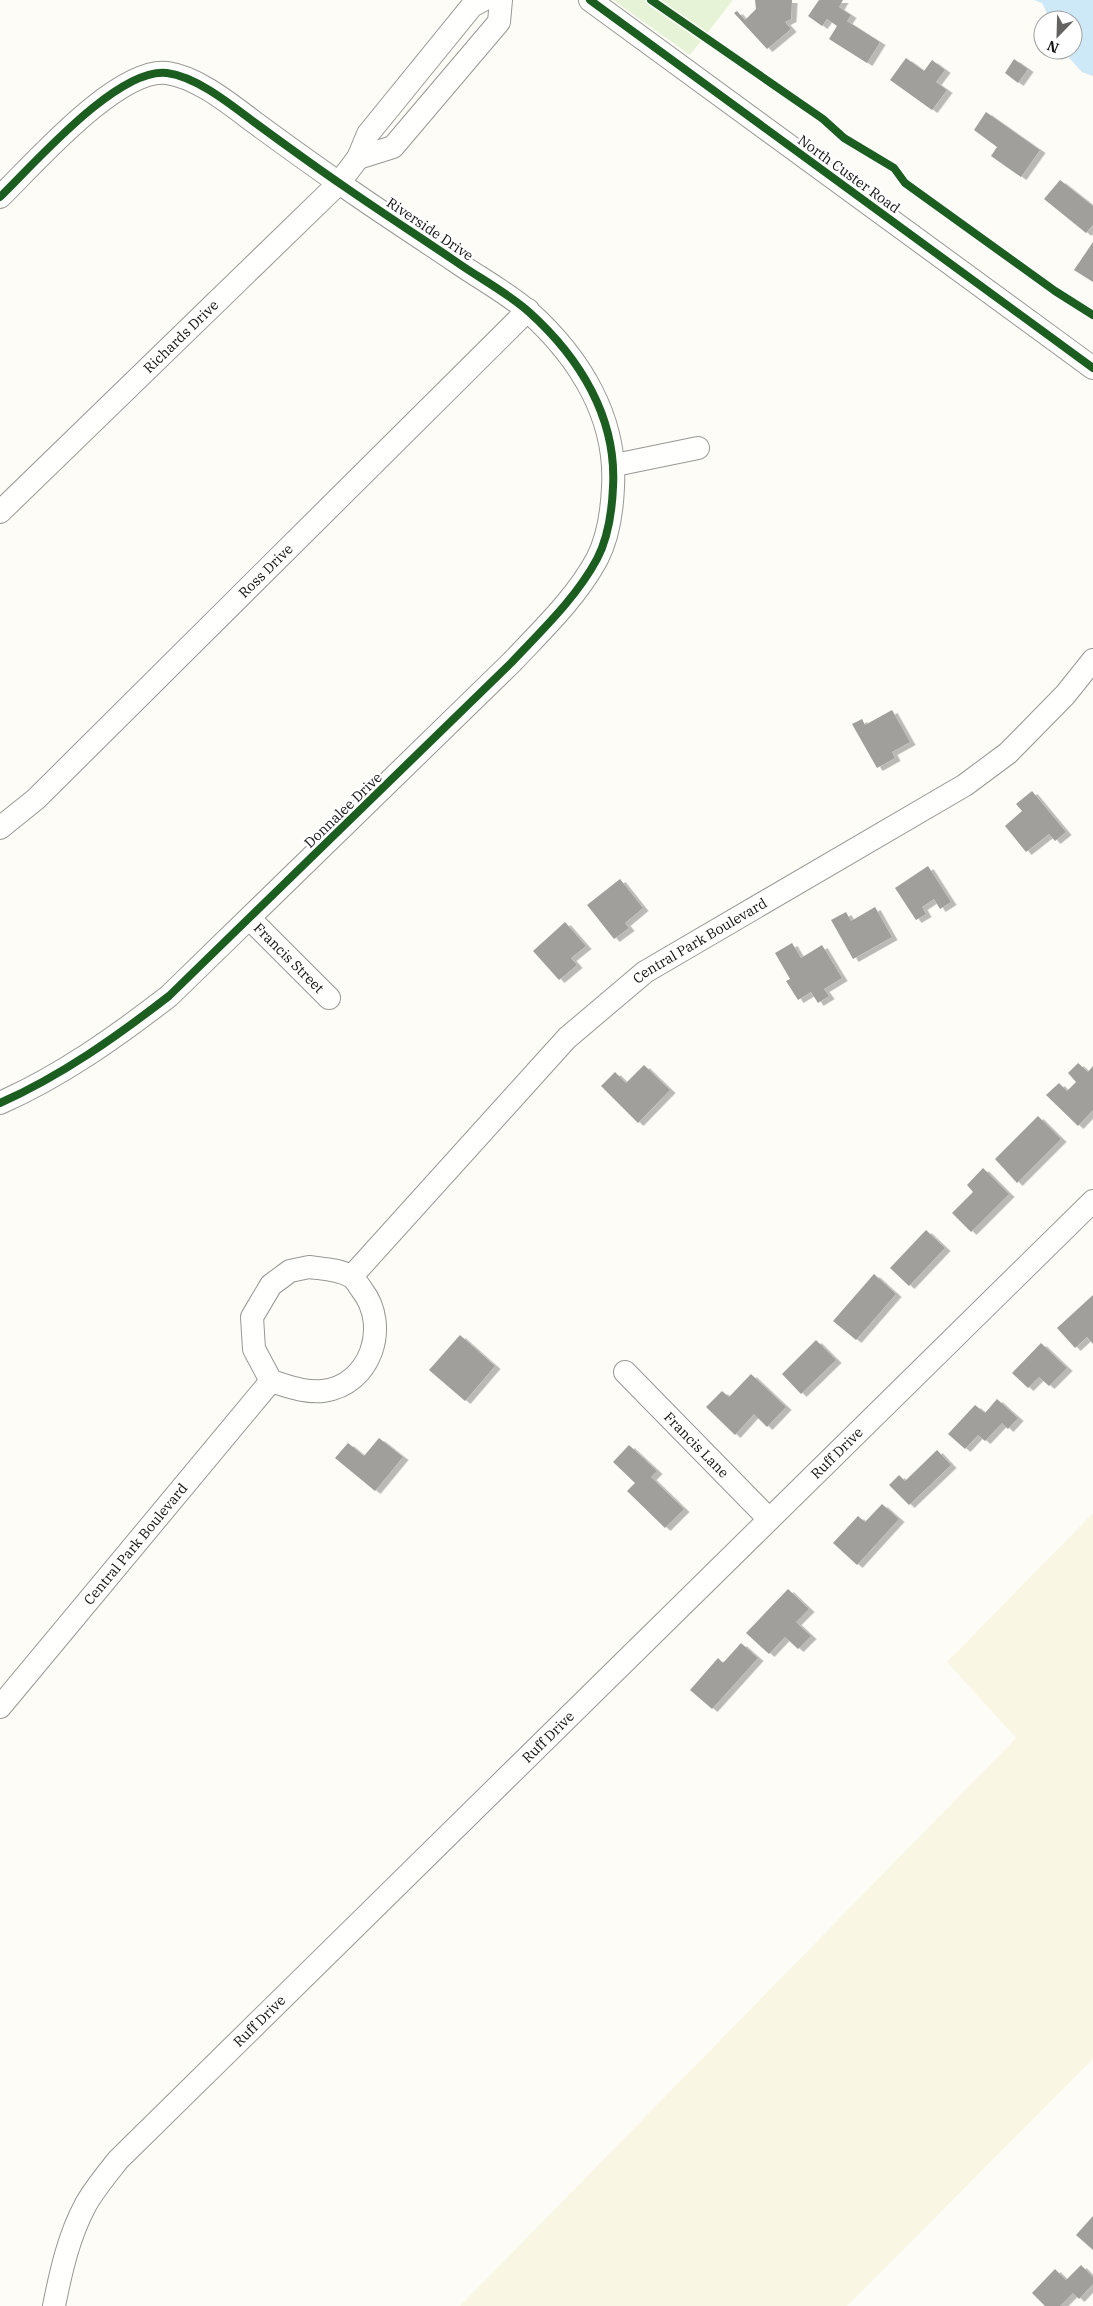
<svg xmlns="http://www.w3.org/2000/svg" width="1093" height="2306" viewBox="0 0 1093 2306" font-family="'IBM Plex Serif',serif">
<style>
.farmland{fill:#f9f7e4}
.green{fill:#e7f3d7}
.water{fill:#cde8f7}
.building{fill:#a19f9c;filter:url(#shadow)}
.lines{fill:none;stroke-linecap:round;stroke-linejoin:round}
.minor-casing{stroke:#979795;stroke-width:24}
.minor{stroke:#fffffe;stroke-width:22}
.cycleway-casing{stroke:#fff;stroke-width:11}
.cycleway{stroke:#1b5e20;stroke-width:8}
.labels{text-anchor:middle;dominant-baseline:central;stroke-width:5;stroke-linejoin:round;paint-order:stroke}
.street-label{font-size:14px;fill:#111;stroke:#fff}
</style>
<defs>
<filter id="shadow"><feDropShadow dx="5.5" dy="3" stdDeviation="0" flood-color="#0004"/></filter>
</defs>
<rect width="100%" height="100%" fill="#fdfcf7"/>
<path class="farmland" d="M1093 1513V2059L847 2306H460L1016 1738 947 1662Z"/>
<path class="green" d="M613 0H733L690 55Z"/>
<path class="water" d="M1034 0H1093V76L1082 72 1062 50H1073V20H1050L1042 3Z"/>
<g class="building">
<path d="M755 0H792L791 19 785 22 791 29 767 49 734 13 737 11 745 20 756 9Z"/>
<path d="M819 0H843L839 7 851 15 847 21 880 42 867 63 829 39 837 26 827 19 822 26 808 16Z"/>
<path d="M906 58 924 71 932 60 945 70 936 82 947 90 932 110 890 80Z"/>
<path d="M1014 59 1028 69 1018 83 1005 73Z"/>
<path d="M986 112 1040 150 1021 177 991 156 997 147 974 130Z"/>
<path d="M1060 180 1093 206V225L1086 233 1044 199Z"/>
<path d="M1093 242V282L1074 270Z"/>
<path d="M892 710 910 742 892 752 895 758 877 768 852 724 862 719 865 725Z"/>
<path d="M1032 791 1066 832 1055 841 1049 834 1026 852 1005 826 1022 811 1016 804Z"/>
<path d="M928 866 951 902 940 909 934 899 922 907 926 914 916 920 895 888Z"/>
<path d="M620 879 643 908 625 923 629 928 614 939 587 905Z"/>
<path d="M875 907 892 937 853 959 831 920 846 912 851 921Z"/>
<path d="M565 922 586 946 571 958 577 965 559 980 533 951Z"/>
<path d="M792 943 801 958 822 945 842 978 824 989 829 996 818 1003 811 992 798 1000 786 981 790 979 775 953Z"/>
<path d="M1078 1063 1088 1072 1093 1066V1110L1078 1126 1046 1095 1059 1083 1067 1091 1076 1082 1068 1073Z"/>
<path d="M644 1065 670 1090 638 1123 601 1086 615 1072 626 1083Z"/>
<path d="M1038 1116 1061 1139 1017 1183 995 1159Z"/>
<path d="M983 1168 1009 1194 971 1232 952 1213 973 1192 967 1185Z"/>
<path d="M926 1230 945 1248 909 1286 890 1268Z"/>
<path d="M874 1274 896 1294 856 1340 833 1321Z"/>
<path d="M1093 1295V1344L1087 1337 1075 1348 1057 1328Z"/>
<path d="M460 1335 495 1366 465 1401 429 1370Z"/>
<path d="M816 1340 836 1360 801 1394 782 1374Z"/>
<path d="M1041 1343 1067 1368 1049 1386 1039 1377 1028 1388 1012 1373Z"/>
<path d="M751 1374 786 1407 767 1427 754 1414 735 1435 706 1407 722 1391 729 1397Z"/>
<path d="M997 1399 1018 1418 1008 1429 1002 1423 985 1441 978 1435 965 1449 948 1434 975 1405 985 1413Z"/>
<path d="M379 1438 403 1457 375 1491 335 1458 348 1443 364 1456Z"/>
<path d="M629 1445 657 1471 651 1477 684 1509 665 1528 627 1491 635 1483 613 1462Z"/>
<path d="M937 1450 951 1465 909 1505 889 1485 899 1475 905 1481Z"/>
<path d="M882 1504 899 1519 857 1565 833 1543 858 1516 865 1522Z"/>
<path d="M788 1589 809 1609 796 1622 811 1636 798 1649 785 1637 769 1654 746 1633Z"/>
<path d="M741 1643 758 1658 712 1709 690 1690 718 1658 723 1663Z"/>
<path d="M1093 2216V2250L1076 2235Z"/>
<path d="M1081 2265 1093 2277V2284L1079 2299 1073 2293 1060 2306H1045L1032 2293 1055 2269 1066 2280Z"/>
</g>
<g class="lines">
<defs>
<g id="minor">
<path d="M590 0 1093 368"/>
<path d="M358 158 393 147 499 22 501 0"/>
<path d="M0 197C34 164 118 67 167 73 197 77 230 104 254 122 284 144 314 166 345 187 381 212 418 236 455 261 479 278 508 293 529 312 580 358 617 418 613 487 612 511 608 538 597 559 576 598 542 630 512 662L169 996C116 1037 61 1076 0 1103"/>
<path d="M615 465 698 448"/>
<path id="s1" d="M0 512 339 183 358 158 368 134 472 6 483 0"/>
<path id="s2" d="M0 828 36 799 528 310"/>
<path id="s3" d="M250 919 329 998"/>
<path d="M309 1267C323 1269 338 1269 350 1276 355 1278 359 1286 362 1290 390 1326 371 1385 323 1391 304 1393 288 1386 271 1381L254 1349 252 1317 271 1285 290 1271Z"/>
<path id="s4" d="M352 1276 567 1038 645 972 965 785 1008 753 1065 695 1093 660"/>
<path id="s5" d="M625 1372 769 1519"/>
<path id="s6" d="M0 1707 271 1381"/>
<path id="s7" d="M54 2306C61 2271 69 2235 86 2204 95 2188 107 2174 118 2160L1093 1201"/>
</g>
</defs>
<use href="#minor" class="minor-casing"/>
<use href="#minor" class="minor"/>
<defs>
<g id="cycleway">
<path d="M590 0 1093 368"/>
<path d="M651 0 823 119 844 138 894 168 905 183 1055 291 1093 315"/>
<path d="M0 197C34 164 118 67 167 73 197 77 230 104 254 122 284 144 314 166 345 187 381 212 418 236 455 261 479 278 508 293 529 312 580 358 617 418 613 487 612 511 608 538 597 559 576 598 542 630 512 662L169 996C116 1037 61 1076 0 1103"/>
</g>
</defs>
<use href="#cycleway" class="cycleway-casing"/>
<use href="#cycleway" class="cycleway"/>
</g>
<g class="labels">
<g class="street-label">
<text transform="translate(849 174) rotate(36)">North Custer Road</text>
<text transform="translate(430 229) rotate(34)">Riverside Drive</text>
<text stroke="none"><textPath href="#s1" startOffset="252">Richards Drive</textPath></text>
<text stroke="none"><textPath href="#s2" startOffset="370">Ross Drive</textPath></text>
<text transform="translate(343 810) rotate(-44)">Donnalee Drive</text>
<text stroke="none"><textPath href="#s4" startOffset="486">Central Park Boulevard</textPath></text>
<text stroke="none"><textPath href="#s3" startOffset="55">Francis Street</textPath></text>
<text stroke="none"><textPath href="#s5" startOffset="102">Francis Lane</textPath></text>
<text stroke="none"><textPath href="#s7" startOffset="1170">Ruff Drive</textPath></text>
<text stroke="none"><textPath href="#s6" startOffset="212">Central Park Boulevard</textPath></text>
<text stroke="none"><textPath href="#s7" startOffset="765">Ruff Drive</textPath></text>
<text stroke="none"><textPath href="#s7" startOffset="360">Ruff Drive</textPath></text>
</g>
</g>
<g transform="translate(1058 35) rotate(203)"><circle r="24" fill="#ffffff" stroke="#a0a0a0"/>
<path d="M0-4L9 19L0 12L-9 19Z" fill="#646362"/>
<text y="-8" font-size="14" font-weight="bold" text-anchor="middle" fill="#111111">N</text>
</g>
</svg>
